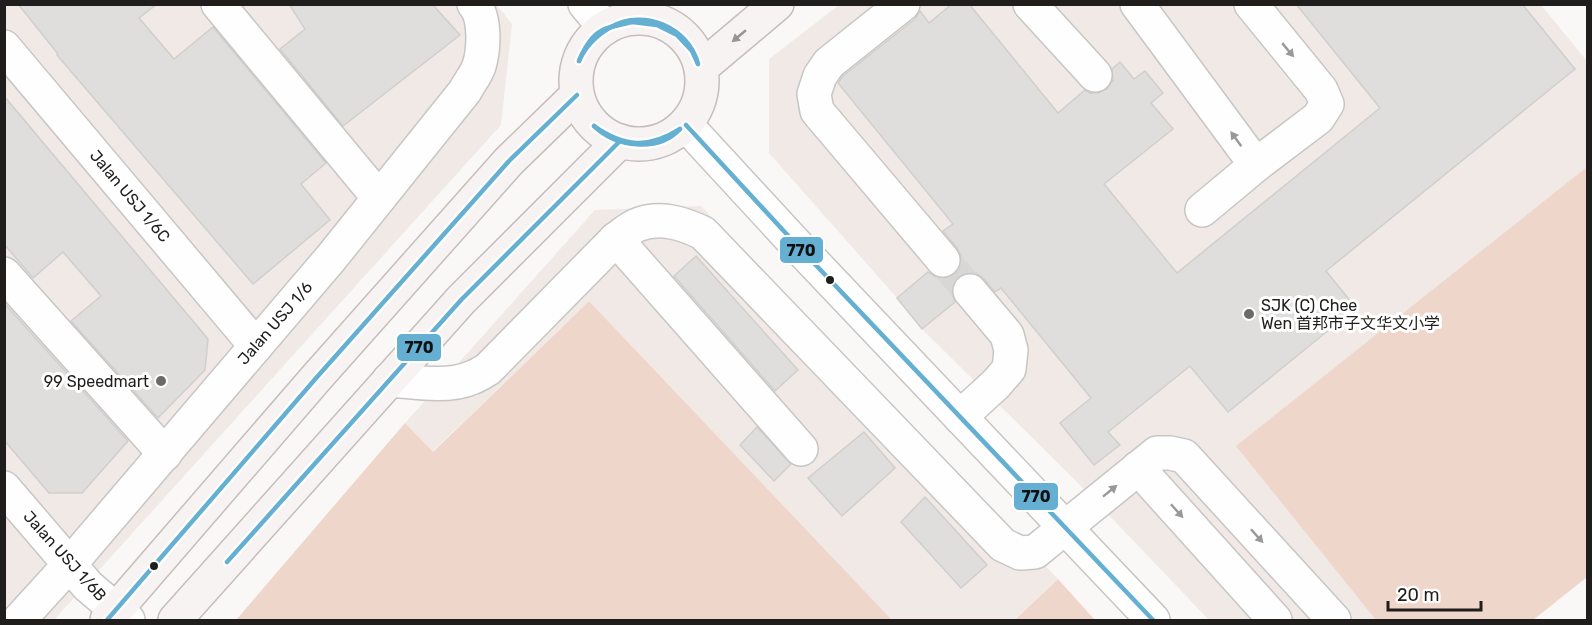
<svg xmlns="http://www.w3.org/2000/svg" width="1592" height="625" viewBox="0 0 1592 625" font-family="Rubik,'Noto Sans SC',sans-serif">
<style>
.built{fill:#f0e9e5}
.green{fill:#efd6cb}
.building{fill:#e0dedd;stroke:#d0cfcd;stroke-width:1.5}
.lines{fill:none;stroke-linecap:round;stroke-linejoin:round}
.minor-tunnel{stroke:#d9d7d5;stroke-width:33;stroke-dasharray:33 16;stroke-linecap:butt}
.minor-casing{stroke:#c8c6c5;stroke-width:36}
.major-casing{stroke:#c5beba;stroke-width:36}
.minor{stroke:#fefefe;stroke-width:33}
.major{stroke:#f7f3f2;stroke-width:33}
.bus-1-casing{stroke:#fff;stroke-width:9}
.bus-1{stroke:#65b0d2;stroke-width:4.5}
.oneway{fill:#969392}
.oneway2{fill:#9a9999}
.bus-dot{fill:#201e1d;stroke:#fff;stroke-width:2}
.poi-dot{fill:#6c6a69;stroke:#fff;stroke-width:2}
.labels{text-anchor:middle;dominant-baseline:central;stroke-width:6;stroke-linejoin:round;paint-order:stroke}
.street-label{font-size:16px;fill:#201e1d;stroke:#fff}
.poi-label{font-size:16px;fill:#201e1d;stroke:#fff;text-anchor:start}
.line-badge{stroke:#fff;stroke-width:2}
.pale-badge-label{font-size:16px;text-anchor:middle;font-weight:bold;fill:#111}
</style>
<rect width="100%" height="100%" fill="#faf8f6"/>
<g class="built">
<path d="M496 4 512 24 501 125 54 620H5L4 5Z"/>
<path d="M839 5H1541L1587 61V577L1533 620H1209L1084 489 922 329 897 298 769 153V59Z"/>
<path d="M701 206 1058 579 1015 620H892L589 301 432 452 405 423 595 210Z"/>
</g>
<g class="green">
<path d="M1587 167V577L1533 620H1376L1236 446Z"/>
<path d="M589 301 892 620H236L405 423 433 452Z"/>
<path d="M1058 579 1095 620H1015Z"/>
</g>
<g class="building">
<path d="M18 4H157L139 18 174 59 213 27 326 163 301 184 330 220 253 284 57 55 58 54Z"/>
<path d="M289 4H432L460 35 343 126 280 49 305 29Z"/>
<path d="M952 4H969L1058 113 1085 90 1090 93H1098L1107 89 1113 80 1112 69 1120 62 1134 79 1145 71 1163 93 1151 103 1173 129 1104 184 1177 273 1380 108 1296 4H1522L1575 69 1326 271 1356 308 1228 412 1190 366 1108 432 1120 445 1094 465 1060 423 1091 398 1001 288 995 292 984 279 976 273H967L958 276 952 285V294L955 302 922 329 897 298 928 272 936 277 946 278 956 274 961 266V256L957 248 943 231 953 224 838 83 843 76 915 19 920 11 929 23Z"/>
<path d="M4 96 208 339 205 370 158 418 71 321 101 296 63 252 33 278 4 244Z"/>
<path d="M696 256 798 370 775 391 674 276Z"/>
<path d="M4 303 128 441 82 493H49L4 440Z"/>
<path d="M757 427 791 464 774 481 740 445Z"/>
<path d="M864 432 895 468 842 516 808 478Z"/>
<path d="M925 497 987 565 961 588 901 522Z"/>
</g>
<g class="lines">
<path class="minor-tunnel" d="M943 260 970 291"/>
<defs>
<g id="minor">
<path d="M218 4 379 198"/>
<path d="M585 4 605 28"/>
<path d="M903 4 829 63 820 76 814 94 817 111 943 260"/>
<path d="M1030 4 1095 75"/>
<path d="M1137 4 1256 165 1318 118 1327 104 1321 90 1251 4"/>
<path d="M4 47 256 346"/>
<path d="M686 125 793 241 1153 620"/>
<path d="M1202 210 1256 165"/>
<path d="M616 239 801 449"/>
<path d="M4 274 165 454"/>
<path d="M389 380C413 382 448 388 471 378 477 376 483 372 488 369L616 239C623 234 630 228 637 225 660 216 682 223 703 233L1003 545 1020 553 1035 552 1157 453H1170L1184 456 1334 620"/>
<path d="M960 417 996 384 1009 369 1011 350 1007 335 970 291"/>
<path d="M1138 468 1275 620"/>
<path d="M4 488 88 586 128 620"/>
<path d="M19 620 70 564 331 258 465 91C469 83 476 75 479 66 484 50 486 18 474 4"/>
</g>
<g id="major">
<circle cx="639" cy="81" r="63"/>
<path d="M701 68 777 4"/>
<path d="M107 620 317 377 509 161 577 95"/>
<path d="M175 620 461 300 620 141"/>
</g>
</defs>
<use href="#minor" class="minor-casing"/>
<use href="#major" class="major-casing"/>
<use href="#minor" class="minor"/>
<use href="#major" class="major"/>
<defs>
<g id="bus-1">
<path d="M611 27C644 8 689 28 698 64"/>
<path d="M611 27 632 22 657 25 677 35 692 51 698 64"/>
<path d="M579 61C585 46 595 30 611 27"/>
<path d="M579 61C586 45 597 35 611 27"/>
<path d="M686 125 793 241 1153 620"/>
<path d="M594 126C624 147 649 149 680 129"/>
<path d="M594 126C616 147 658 153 680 129"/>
<path d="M227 562 461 300 620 141"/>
<path d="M107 620 317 377 509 161 577 95"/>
</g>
</defs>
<use href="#bus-1" class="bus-1-casing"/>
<use href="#bus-1" class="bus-1"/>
</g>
<defs><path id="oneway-solid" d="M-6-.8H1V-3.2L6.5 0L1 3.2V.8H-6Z" transform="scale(1.5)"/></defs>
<use class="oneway" href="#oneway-solid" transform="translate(739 36) rotate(140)"/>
<g class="oneway2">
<use href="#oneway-solid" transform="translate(1288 50) rotate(50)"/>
<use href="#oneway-solid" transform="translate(1236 139) rotate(-126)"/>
<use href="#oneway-solid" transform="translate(1110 491) rotate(-39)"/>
<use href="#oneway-solid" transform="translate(1177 511) rotate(48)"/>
<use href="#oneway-solid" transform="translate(1257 536) rotate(48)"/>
</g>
<g class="bus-dot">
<circle cx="830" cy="280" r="5"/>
<circle cx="154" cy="566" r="5"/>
</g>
<g class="poi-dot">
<circle cx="1249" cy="314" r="6"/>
<circle cx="161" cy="381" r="6"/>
</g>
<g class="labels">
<g class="street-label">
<text transform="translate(130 196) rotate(50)">Jalan USJ 1/6C</text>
<text transform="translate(275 323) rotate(-49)">Jalan USJ 1/6</text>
<text transform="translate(65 556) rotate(48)">Jalan USJ 1/6B</text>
</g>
<g class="poi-label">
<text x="1261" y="305">SJK (C) Chee<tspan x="1261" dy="18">Wen 首邦市子文华文小学</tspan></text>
<text x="149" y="381" text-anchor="end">99 Speedmart</text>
</g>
</g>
<g class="line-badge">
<rect x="779" y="236" width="45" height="28" rx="6" fill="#65b0d2"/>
<rect x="396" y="333" width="46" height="29" rx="6" fill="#65b0d2"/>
<rect x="1013" y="482" width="46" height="29" rx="6" fill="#65b0d2"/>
</g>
<g class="pale-badge-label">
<text x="801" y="256">770</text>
<text x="419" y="353">770</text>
<text x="1036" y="502">770</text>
</g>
<rect width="1592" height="625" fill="none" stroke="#201e1d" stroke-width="12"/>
<path d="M1388 601v9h93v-9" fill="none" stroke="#201e1d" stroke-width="3"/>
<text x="1397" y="601" font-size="18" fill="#201e1d" stroke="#ffffff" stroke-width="4.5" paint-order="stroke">20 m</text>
</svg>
